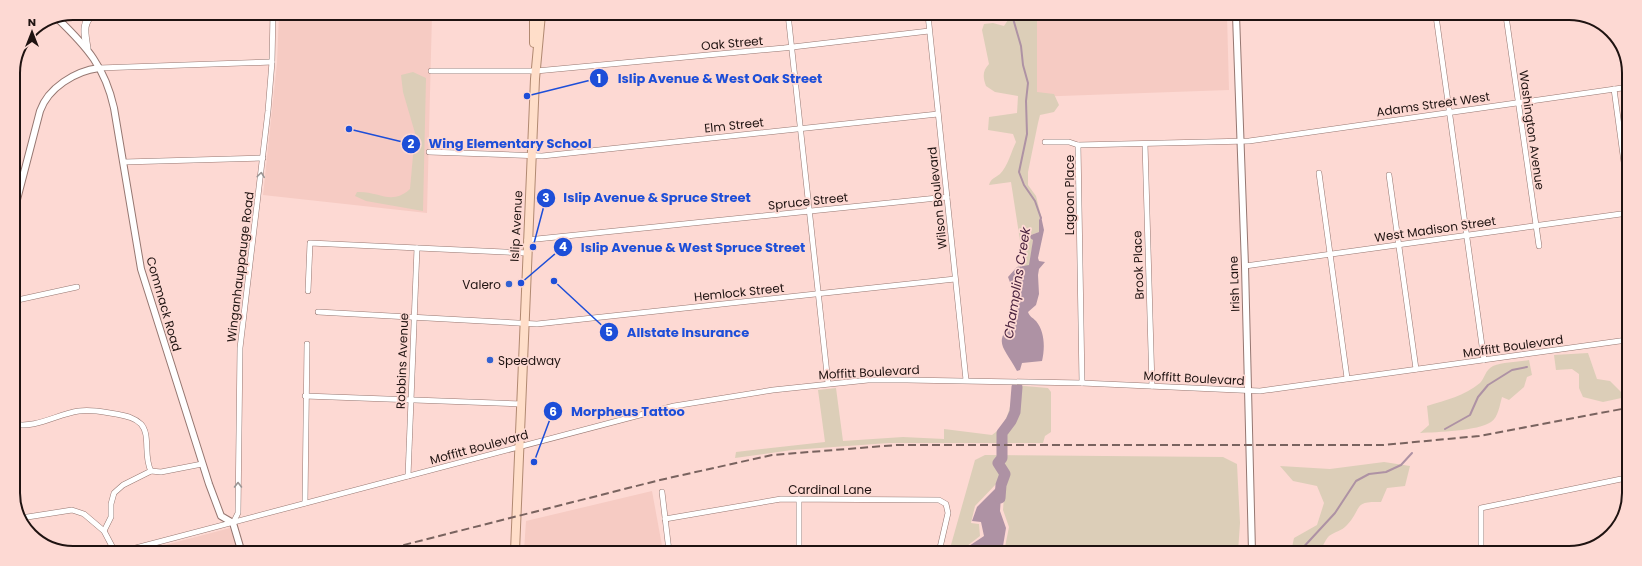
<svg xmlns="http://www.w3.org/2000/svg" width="1642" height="566" viewBox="0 0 1642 566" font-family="Poppins,sans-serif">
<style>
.built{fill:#f6cbc3}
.green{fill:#dcceb8}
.water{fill:#ae92a4}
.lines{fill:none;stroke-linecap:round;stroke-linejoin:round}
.stream{stroke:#ae92a4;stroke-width:2}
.river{stroke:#ae92a4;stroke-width:11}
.minor-casing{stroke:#967771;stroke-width:6}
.tertiary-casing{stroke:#967771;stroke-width:8}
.secondary-casing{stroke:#967771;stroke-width:8}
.primary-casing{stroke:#b18971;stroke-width:10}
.minor{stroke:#fff;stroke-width:5}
.tertiary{stroke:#fff;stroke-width:6}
.secondary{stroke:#fff;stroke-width:7}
.primary{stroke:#ffdec9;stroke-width:8}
.rail{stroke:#79635f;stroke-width:2;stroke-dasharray:8 4;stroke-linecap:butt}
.oneway{stroke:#9a9594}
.poi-dot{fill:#3362d1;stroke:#fdd9d3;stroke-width:1.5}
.labels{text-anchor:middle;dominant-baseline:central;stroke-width:3.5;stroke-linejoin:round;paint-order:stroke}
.street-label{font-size:12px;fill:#1f1311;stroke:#fdd9d3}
.poi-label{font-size:12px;fill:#1f1311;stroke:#fdd9d3;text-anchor:end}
.water-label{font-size:13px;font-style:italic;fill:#4a233f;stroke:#fdd9d3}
.rim{fill:none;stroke:#1f1311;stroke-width:2}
.leader{fill:none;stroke:#1d4ed8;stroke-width:1.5}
.callout-dot{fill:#1d4ed8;stroke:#fdd9d3;stroke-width:1.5}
.mark-label{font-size:12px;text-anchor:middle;font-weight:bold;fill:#fff}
.callout-label{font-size:13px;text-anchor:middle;font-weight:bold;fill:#1d4ed8;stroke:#fdd9d3;stroke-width:3.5;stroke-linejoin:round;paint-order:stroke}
</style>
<rect width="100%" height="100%" fill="#fdd9d3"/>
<g class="built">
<path d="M279 13 432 14 427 213 263 195 277 63Z"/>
<path d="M1032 15H1227L1229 90 1032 97Z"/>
<path d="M652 491 663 551H524L526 521Z"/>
<path d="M230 528 238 550H146Z"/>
</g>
<g class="green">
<path d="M1004 15H1037V92L1054 94 1059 105 1054 112 1040 115 1038 123 1028 172V185L1036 196 1041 216 1039 220V232L1031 235 1033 240 1030 265 1028 267 1022 265 1017 267 1023 260 1011 182 989 185C991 178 995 178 1000 174 1008 166 1011 152 1016 142L1013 134 988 130 989 117 1017 113 1018 96 995 92 986 86C983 78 982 71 989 64L982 30 984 24 993 23 1004 26 1008 20Z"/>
<path d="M413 72 426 78 423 211 366 201 355 196 357 192C380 191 391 206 410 189L415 133 403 92 401 75Z"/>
<path d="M1588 353 1597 379 1610 381 1626 397 1603 402 1583 397 1579 388V374L1572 369 1556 370 1554 355Z"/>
<path d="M1529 360 1532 375 1527 377 1524 387 1509 400 1502 397C1500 404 1498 418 1491 422 1478 431 1437 432 1420 433L1429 425 1427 406C1446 400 1464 396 1480 383 1485 378 1485 370 1493 366 1503 362 1518 362 1529 360Z"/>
<path d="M1014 385 1048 388 1051 392V432L1045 436 1043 443H889L792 450 735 458 736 452 825 442 818 390 836 388 843 441 903 437 944 439V429L992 435C1009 424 1011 403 1014 385Z"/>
<path d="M985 455 1223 457 1237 464 1240 523 1238 552H1004L1009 527 1003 510 1005 483 998 482 975 506 971 523 979 524 980 536 967 546V552H949L975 460Z"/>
<path d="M1384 462 1410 466 1405 486 1387 488 1381 502C1352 501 1363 508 1347 525 1342 531 1334 532 1329 536 1324 541 1323 550 1315 552 1309 555 1298 552 1291 552L1294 538 1317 525 1324 503 1317 486 1293 481 1280 466 1330 469Z"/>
</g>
<g class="water">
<path d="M1041 216 1044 230 1038 258 1039 261 1045 262 1039 269 1038 275 1039 294 1036 305 1028 312C1030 317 1032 317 1036 321 1045 332 1045 348 1042 361L1022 363 1020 370 1017 371C1004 346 990 342 1018 318L1014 293 1008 277 1017 267 1029 265 1033 240 1030 238 1031 235 1039 232V220Z"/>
<path d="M1002 482 1000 511 1006 528 1002 552H969V546L984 536 981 522 972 521 977 507Z"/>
</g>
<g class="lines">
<g class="stream">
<path d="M1012 15 1021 46 1023 65 1028 83 1026 101 1027 134 1019 172 1024 185 1035 201 1041 218"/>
<path d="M1445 429 1470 415 1478 397 1488 385 1512 370 1527 367"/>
<path d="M1299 552 1335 513 1356 481 1369 474 1386 472 1401 465 1412 453"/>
</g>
<path class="river" d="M1000 498 1001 485 1005 474 998 463 1002 458V433L1011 421 1015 412 1017 387"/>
<defs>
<g id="minor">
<path d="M788 14 828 383"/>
<path d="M928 15 966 380"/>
<path d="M1236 16 1245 15"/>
<path d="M1436 16 1484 360"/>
<path d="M1506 16 1539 246"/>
<path d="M99 68 272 62"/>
<path d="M431 71H536L784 48 929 31"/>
<path d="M1614 89 1628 192"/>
<path d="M1045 142H1069L1078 145 1249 141 1629 87"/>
<path d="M1145 144 1152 386"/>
<path d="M1078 145 1082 383"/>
<path d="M429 152 542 156 938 114"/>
<path d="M124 162 263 158"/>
<path d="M1319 173 1347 378"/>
<path d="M1389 175 1416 369"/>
<path d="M527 240 947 197"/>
<path d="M1245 266 1628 213"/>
<path d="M308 291 310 243 527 253"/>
<path d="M13 301 77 287"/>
<path d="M318 312 537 324 955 279"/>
<path d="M305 396 521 404"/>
<path d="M13 424C36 429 57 414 79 411 92 409 103 412 116 414 125 416 134 417 141 424 151 435 143 456 151 471L161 472 202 464"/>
<path d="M408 476 417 248"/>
<path d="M662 492 669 551"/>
<path d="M799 499V551"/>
<path d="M305 503 307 344"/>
<path d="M21 518 72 510 84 514 104 531 114 550"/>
<path d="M665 519 781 499 939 500 946 504 948 513 939 552"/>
<path d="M233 523 238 513 240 348 268 111 272 62 273 13"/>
<path d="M104 531 111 517V504L114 493 123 485 151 471"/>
<path d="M128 550 674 406 773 390 868 380H907L1082 383 1260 391 1627 340"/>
<path d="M1481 553V508L1626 478"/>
</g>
<g id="tertiary">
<path d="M1236 15 1245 266 1252 552"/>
<path d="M58 19C87 47 105 67 114 108L141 269 209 484 221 516 233 523 241 550"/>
<path d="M13 215 40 111C48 88 75 71 99 68"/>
</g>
<g id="secondary">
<path d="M67 15 80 13"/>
<path d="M87 48C85 34 81 23 94 13"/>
</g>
<g id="primary">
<path d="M534 43V14"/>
<path d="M515 551 535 79 541 14"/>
</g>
</defs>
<use href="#minor" class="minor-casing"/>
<use href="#tertiary" class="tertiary-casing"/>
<use href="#secondary" class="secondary-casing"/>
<use href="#primary" class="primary-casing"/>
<use href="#minor" class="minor"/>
<use href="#tertiary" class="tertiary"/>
<use href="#secondary" class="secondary"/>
<use href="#primary" class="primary"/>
<path class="rail" d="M380 551 660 480 772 455 897 445H1383L1479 436 1627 408"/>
</g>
<defs><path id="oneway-chevron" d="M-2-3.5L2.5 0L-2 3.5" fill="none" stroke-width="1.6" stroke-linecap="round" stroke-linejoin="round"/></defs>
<g class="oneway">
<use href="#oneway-chevron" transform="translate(261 175) rotate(-83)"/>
<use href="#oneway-chevron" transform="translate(238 485) rotate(-90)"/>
</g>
<g class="poi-dot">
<circle cx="509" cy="284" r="4"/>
<circle cx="490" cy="360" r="4"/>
</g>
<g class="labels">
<g class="street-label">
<text transform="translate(732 43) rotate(-5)">Oak Street</text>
<text transform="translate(1433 104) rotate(-8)">Adams Street West</text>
<text transform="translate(734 125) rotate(-6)">Elm Street</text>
<text transform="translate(1532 130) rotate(82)">Washington Avenue</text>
<text transform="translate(1069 195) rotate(-90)">Lagoon Place</text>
<text transform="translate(937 198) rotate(-96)">Wilson Boulevard</text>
<text transform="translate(808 201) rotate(-6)">Spruce Street</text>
<text transform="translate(516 226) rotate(-87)">Islip Avenue</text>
<text transform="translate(1435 229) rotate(-8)">West Madison Street</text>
<text transform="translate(1138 265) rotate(-92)">Brook Place</text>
<text transform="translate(240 267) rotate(-83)">Winganhauppauge Road</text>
<text transform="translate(1234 284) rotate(-92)">Irish Lane</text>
<text transform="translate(739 292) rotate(-6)">Hemlock Street</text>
<text transform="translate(164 304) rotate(74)">Commack Road</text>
<text transform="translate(1513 346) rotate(-8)">Moffitt Boulevard</text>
<text transform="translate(402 361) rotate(-88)">Robbins Avenue</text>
<text transform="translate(869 372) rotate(-3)">Moffitt Boulevard</text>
<text transform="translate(1194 378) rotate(3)">Moffitt Boulevard</text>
<text transform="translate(479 447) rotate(-15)">Moffitt Boulevard</text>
<text x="830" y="489">Cardinal Lane</text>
</g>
<g class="poi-label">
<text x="501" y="284">Valero</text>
<text x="498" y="360" text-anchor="start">Speedway</text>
</g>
<g class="water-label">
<text transform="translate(1017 283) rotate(-81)">Champlins Creek</text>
</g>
</g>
<path d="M0 0H1642V566H0ZM73 20H1569A53 53 0 0 1 1622 73V493A53 53 0 0 1 1569 546H73A53 53 0 0 1 20 493V73A53 53 0 0 1 73 20Z" fill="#fdd9d3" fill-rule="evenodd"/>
<path class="rim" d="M73 20H1569A53 53 0 0 1 1622 73V493A53 53 0 0 1 1569 546H73A53 53 0 0 1 20 493V73A53 53 0 0 1 73 20Z"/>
<path class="leader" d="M527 96L599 78M349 129L411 144M533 247L546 198M521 283L563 247M554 281L609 332M534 462L553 411"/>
<g class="callout-dot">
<circle cx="527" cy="96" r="4"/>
<circle cx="349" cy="129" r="4"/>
<circle cx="533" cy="247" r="4"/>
<circle cx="521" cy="283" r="4"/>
<circle cx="554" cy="281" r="4"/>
<circle cx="534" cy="462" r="4"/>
<circle cx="599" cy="78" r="10"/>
<circle cx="411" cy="144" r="10"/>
<circle cx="546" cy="198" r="10"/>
<circle cx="563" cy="247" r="10"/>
<circle cx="609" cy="332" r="10"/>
<circle cx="553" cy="411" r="10"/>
</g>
<g class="mark-label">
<text x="599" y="83">1</text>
<text x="411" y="148">2</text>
<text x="546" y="202">3</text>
<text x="563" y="251">4</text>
<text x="609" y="336">5</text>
<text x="553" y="416">6</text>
</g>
<g class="callout-label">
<text x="720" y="83">Islip Avenue &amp; West Oak Street</text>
<text x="510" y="148">Wing Elementary School</text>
<text x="657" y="202">Islip Avenue &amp; Spruce Street</text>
<text x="693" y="252">Islip Avenue &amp; West Spruce Street</text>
<text x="688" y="337">Allstate Insurance</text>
<text x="628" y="416">Morpheus Tattoo</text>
</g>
<g transform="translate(32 32)" stroke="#fdd9d3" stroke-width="3" paint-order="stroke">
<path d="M0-3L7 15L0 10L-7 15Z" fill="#1f1311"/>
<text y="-6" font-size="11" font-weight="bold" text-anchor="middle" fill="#1f1311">N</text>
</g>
</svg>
